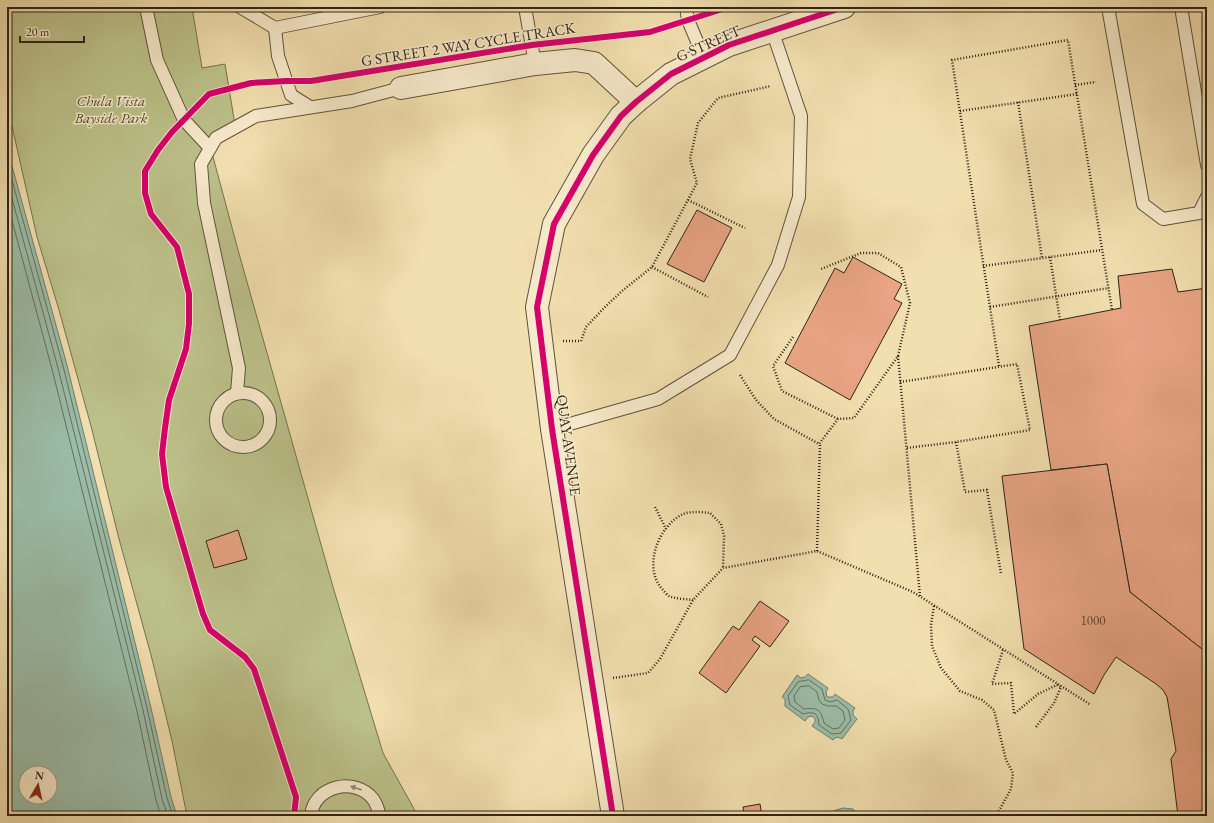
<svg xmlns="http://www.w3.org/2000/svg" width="1214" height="823" viewBox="0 0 1214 823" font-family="'EB Garamond',serif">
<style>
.green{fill:#bcc18a;stroke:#757251}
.water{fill:#9bbda8;stroke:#6f806e;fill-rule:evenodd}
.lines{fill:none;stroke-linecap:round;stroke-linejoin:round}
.shore{stroke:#647060;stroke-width:1}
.building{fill:#e8a484;stroke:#2e2418}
.service-casing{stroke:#5f533e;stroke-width:14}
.tertiary-casing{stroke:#5f533e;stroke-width:24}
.path{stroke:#2e2418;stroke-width:2.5;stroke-dasharray:1 2;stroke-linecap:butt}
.service{stroke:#f7eacb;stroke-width:12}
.tertiary{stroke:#f7eacb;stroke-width:22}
.cycleway-casing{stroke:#f7eacb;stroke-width:8}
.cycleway{stroke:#d6006c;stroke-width:6}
.oneway{fill:#928772}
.labels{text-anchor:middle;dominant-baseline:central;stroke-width:3;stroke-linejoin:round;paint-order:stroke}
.number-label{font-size:13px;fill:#5c4433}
.street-label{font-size:15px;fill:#2e2418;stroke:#f7eacb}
.park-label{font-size:15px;font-style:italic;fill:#524b34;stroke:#f7eacb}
</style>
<rect width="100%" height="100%" fill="#f2dfaf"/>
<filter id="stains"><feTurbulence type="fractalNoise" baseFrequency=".005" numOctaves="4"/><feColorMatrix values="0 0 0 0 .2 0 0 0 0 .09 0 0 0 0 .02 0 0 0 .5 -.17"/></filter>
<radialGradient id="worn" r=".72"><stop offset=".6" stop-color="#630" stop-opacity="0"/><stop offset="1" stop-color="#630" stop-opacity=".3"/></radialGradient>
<path class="green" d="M7 7H192L202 68 225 64 236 131 208 138 238 250 333 587 383 753 418 816H187L172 741 151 655 119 539 91 426 59 310 37 237 7 104Z"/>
<g class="water">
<path d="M7 148 67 365 151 708 171 797 177 816H7ZM26 773H50V797H26Z"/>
<path d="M808 674 828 688 826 692 827 697H833L835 694 855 708 853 711V715L857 719 842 739 838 737 835 738 833 740 812 726 815 722V719L812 716 808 717 805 721 785 706V699L782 697 797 675 801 678 805 677Z"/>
<path d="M843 808 853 809 860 816H831L833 811Z"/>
</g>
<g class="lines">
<g class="shore">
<path d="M7 162 63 366 147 708 167 798 173 816"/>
<path d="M7 180 58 368 143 710 162 799 168 816"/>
<path d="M7 202 52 369 137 711 156 800 161 816"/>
<path d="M809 680 822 689 825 700 830 702 837 700 848 709 851 720 841 733 832 734 819 725C818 713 815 711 803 714L790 705 788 696 798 682Z"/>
<path d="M809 686 817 692 819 700 822 704 828 706H836L843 711 845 720 839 728 833 729 824 723C821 710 818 707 804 709L795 702 794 696 800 687Z"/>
</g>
</g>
<g class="building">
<path d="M697 210 732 228 704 282 667 264Z"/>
<path d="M853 257 902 284 894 299 902 303 850 400 785 363 835 268 844 273Z"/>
<path d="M1172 269 1178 292 1207 288V653L1130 592 1107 464 1051 470 1029 326 1121 308 1118 276Z"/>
<path d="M1107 464 1130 592 1207 653V816H1178L1171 759 1176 751 1167 697 1163 690 1156 684 1116 657 1104 675 1094 694 1024 649 1002 476Z"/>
<path d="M238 530 247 559 214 568 206 541Z"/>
<path d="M760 601 789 621 770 647 755 636 752 640 760 646 726 693 699 673 733 626 739 630Z"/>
<path d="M760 804 762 816H744L743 807Z"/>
</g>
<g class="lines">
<defs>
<g id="service">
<path d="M146 7 157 60 184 120 210 148"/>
<path d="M240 7 275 28 380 7"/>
<path d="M525 7 535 64"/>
<path d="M686 7 688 20 704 58"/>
<path d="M1108 7 1143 204 1163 219 1199 213 1207 197"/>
<path d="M1181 7 1207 165"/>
<path d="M275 28 278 56 291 95 310 107"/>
<circle cx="243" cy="420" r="27"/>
<path d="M237 393 239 368 204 203 201 164 216 138 256 116 352 101 401 88"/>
<path d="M552 429 658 399 730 355 778 265 799 197 801 116 772 30"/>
<path d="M311 816C313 786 355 776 373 799 377 804 378 810 380 816"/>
</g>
<g id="tertiary">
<path d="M401 88 535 64 575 60 594 63 636 102"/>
<path d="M613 816 552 429 537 307 554 224 593 155 621 116 636 102 671 74 729 45 844 7"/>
</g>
</defs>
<use href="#service" class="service-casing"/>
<use href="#tertiary" class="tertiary-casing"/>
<g class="path">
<path d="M1075 85 1096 82"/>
<path d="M1018 102 1042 258"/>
<path d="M960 111 1077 94 1076 92"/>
<path d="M688 200 745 228"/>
<path d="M1050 257 1060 320"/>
<path d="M983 266 1102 250"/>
<path d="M652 267 708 297"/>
<path d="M990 307 1109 288"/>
<path d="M793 337 773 366 782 391 838 419 837 420"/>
<path d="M563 341H581L586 327 605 307 622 291 652 267 697 183 690 159 698 123 718 98 771 86"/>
<path d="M898 356 920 596"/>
<path d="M999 366 952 60 1068 40 1112 310"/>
<path d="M740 375 756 400 774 419 819 444 838 419 854 418 898 356 910 303 901 267 878 253H861L821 269"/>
<path d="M900 382 1017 364 1030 430 956 442 906 448"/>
<path d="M956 442 965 492 987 490 1001 574"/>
<path d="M655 507 666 529"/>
<path d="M817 551 820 443"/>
<path d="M693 600C686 599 676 599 669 596 667 595 665 592 663 590 642 568 658 526 683 514 691 511 702 512 710 513L721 524 724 536 723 568"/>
<path d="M934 606 931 625 932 646 941 668 960 691 982 700 994 710 1006 760 1013 773 1011 789 996 816"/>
<path d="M1003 650 992 684 1011 683 1014 714 1038 694 1057 685 1061 687 1054 703 1036 727"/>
<path d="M613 678 648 673 660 659 693 600 723 568 817 551 913 592 1091 705"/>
</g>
<use href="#service" class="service"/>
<use href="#tertiary" class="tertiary"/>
<defs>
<g id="cycleway">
<path d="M294 816 296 797 254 669 245 657 210 630 203 614 166 487 162 454 165 428 169 400 186 349 189 324V294L177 247 151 214 145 193V171L158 150 172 132 209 94 251 83 286 81H311L532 45 650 32 729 7"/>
<path d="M613 816 552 429 537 307 554 224 593 155 621 116 636 102 671 74 729 45 844 7"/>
</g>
</defs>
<use href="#cycleway" class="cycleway-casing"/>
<use href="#cycleway" class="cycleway"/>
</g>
<defs><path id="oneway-solid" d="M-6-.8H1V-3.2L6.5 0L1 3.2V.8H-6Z"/></defs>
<use class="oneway" href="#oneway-solid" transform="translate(356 788) rotate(-161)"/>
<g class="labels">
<g class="number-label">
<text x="1093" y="620">1000</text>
</g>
<g class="street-label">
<text transform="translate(708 43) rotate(-24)">G STREET</text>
<text transform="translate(468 44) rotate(-9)">G STREET 2 WAY CYCLE TRACK</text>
<text transform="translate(569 445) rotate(82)">QUAY AVENUE</text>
</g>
<g class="park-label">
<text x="111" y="100">Chula Vista<tspan x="111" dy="17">Bayside Park</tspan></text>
</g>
</g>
<rect width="1214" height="823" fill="none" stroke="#f2dfaf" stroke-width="24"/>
<rect x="8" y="8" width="1198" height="807" fill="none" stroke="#2e2418" stroke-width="2"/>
<rect x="12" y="12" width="1190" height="799" fill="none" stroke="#2e2418"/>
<g transform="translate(38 785) rotate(9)"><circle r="19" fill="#f7eacb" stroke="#a79b83"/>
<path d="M0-3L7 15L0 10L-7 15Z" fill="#8f2418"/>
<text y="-6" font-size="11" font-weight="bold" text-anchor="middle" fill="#2e2418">N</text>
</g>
<path d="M20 36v6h64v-6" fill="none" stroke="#2e2418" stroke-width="2"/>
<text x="26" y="36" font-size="12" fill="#2e2418" stroke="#f7eacb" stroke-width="3" paint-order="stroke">20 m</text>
<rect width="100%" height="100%" filter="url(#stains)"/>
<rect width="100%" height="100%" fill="url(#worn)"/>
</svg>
